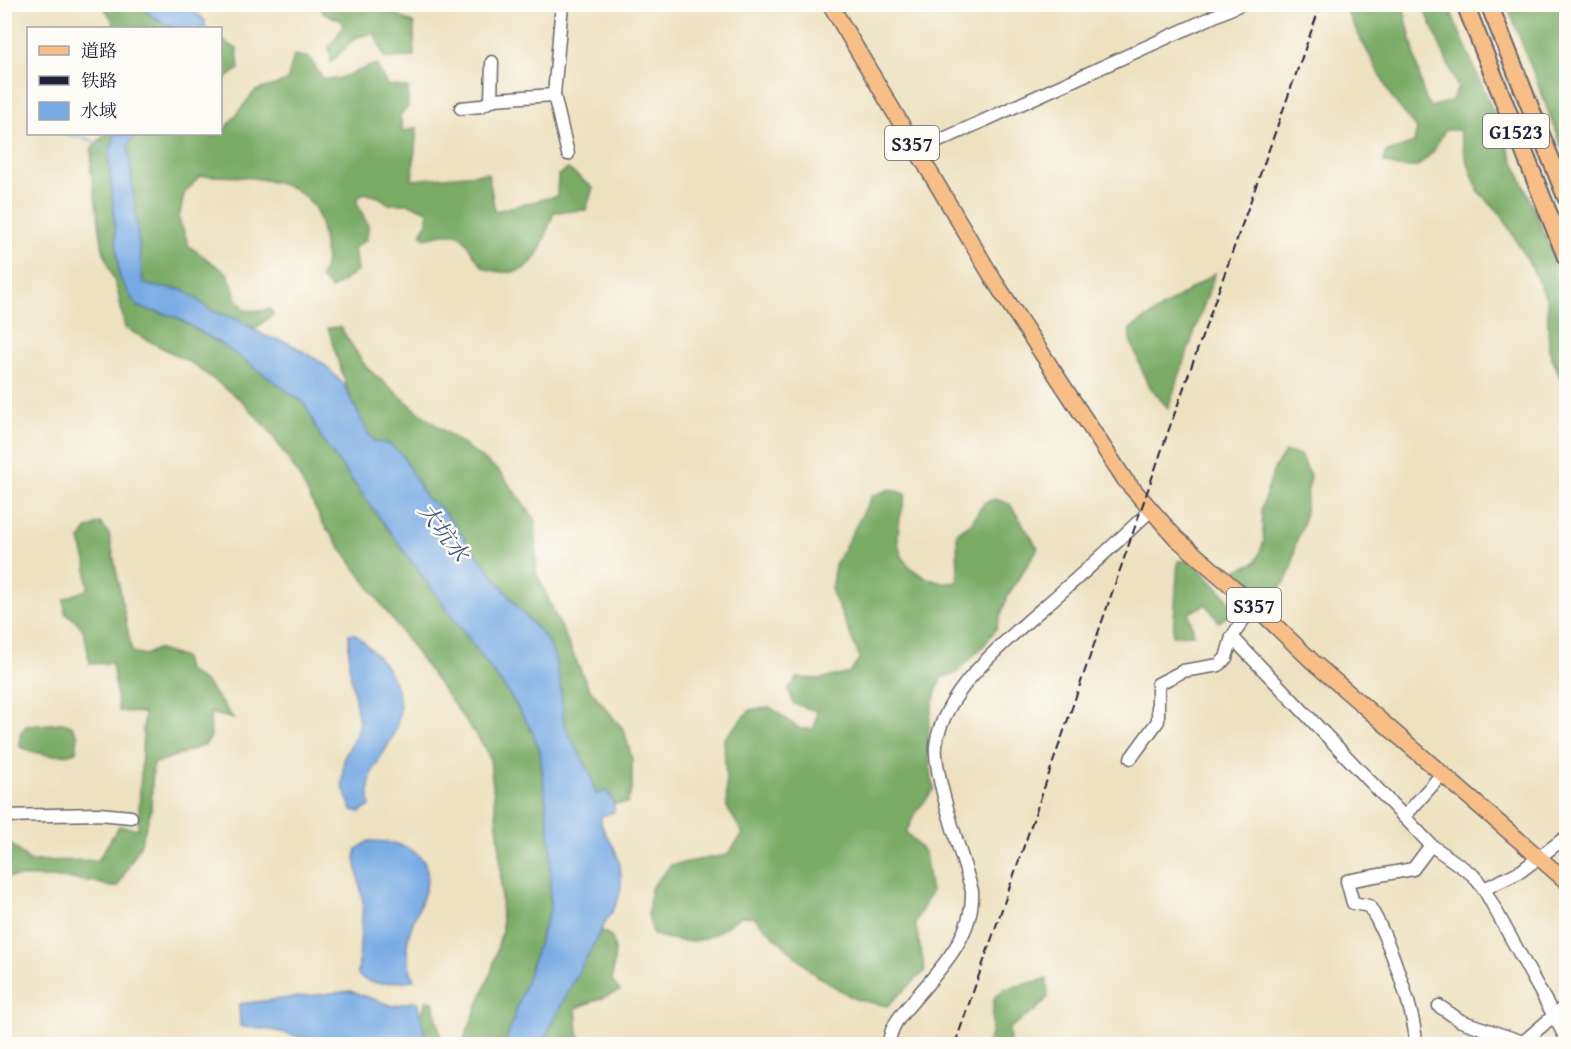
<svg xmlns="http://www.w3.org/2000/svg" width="1571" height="1049" viewBox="0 0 1571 1049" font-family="'Gentium Book Plus','Noto Serif SC',serif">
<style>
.forest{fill:#7aac66;stroke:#4e6750;stroke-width:1.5}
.water{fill:#77aae3;stroke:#4c668f;stroke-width:1.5}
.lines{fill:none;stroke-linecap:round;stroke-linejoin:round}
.stream{stroke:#77aae3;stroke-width:2}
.minor-casing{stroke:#69656a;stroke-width:15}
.major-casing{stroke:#69656a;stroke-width:18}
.highway-casing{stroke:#69656a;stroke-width:20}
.minor{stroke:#fff;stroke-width:12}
.major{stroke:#f7be87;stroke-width:15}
.highway{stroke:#f7be87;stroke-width:16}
.rail{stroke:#22223b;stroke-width:2;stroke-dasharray:9 4.5;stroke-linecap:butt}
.labels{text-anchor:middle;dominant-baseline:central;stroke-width:5;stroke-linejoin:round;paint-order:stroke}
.shield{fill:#fdfcf7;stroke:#646373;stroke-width:1.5}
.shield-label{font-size:20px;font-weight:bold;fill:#22223b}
.water-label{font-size:22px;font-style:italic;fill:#44587e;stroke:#fdfcf7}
</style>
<rect width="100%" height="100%" fill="#fdfcf7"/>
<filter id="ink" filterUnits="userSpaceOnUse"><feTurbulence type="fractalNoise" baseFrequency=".0167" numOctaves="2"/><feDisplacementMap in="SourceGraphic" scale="12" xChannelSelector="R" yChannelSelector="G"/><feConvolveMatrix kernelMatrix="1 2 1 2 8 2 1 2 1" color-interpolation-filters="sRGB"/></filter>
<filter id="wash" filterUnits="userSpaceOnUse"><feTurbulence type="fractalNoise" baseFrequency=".008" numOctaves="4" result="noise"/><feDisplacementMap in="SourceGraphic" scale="24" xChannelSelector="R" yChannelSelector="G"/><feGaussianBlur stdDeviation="1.35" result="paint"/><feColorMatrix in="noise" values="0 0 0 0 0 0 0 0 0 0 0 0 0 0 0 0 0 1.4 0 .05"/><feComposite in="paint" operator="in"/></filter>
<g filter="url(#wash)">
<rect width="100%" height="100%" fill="#ede1c0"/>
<g class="forest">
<path d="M106 5H139L158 21 174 28H114L113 21 104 7Z"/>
<path d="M319 5H392L391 12 414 24V57L385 58 374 33 356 37 331 62 329 48 343 27 341 20 323 13Z"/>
<path d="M1343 5H1403L1423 92 1430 107 1451 101 1458 88 1423 5H1448L1566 285V392L1549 350 1547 300 1531 266 1502 216 1479 192 1466 159 1459 130H1445L1433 152 1417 167H1398L1384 162 1385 153 1414 143 1417 129 1392 98Z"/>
<path d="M1507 5H1566V157Z"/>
<path d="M221 40 237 49 239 69 221 82Z"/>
<path d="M294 55 310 58 323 79H338L376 64 387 85 408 88V107L400 115 403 132 417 127 412 180 488 173 495 211 557 196 558 175 568 169 593 188 586 210 554 212C539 251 535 285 484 268 459 240 472 226 425 238L421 234 427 222 428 211 409 204H389L379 197 364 193 356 200 368 226 367 239 354 248 357 271 332 289 320 278C329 263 325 255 323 238 321 227 319 212 311 203 289 175 233 176 200 176L184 194 179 219 189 246 228 274 236 297 244 310 259 311 270 309 273 314 256 328 212 311 184 290 151 286 143 282 128 145 134 134H192L194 137 221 134 255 91 287 81Z"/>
<path d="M105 134H115L109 159 119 276 138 307 176 317 221 344 303 402C312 414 314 425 321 438L510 695 532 731 540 751 551 848 550 910 505 1044H462L491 973 502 930 500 851 490 760 486 749 322 522 299 476 269 430 242 401 193 364 125 328 118 292 103 249 91 170 92 148Z"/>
<path d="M1215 273 1168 408C1149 387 1145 382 1137 356 1133 345 1128 341 1130 329Z"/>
<path d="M340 327 366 367 420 413 500 472 536 521V572L588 687 624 730 632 759V790L627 803 614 804 607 791 596 794 590 773 564 725 560 682 545 637 519 609 441 508 426 498 389 444C384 443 378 443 375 441 357 429 335 350 328 328Z"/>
<path d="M1285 452 1300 455 1310 475 1303 524 1295 545 1293 565 1285 582 1269 598 1260 600C1247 592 1238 587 1235 571L1256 562 1264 541 1261 509 1274 469Z"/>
<path d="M890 489 906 494C898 525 888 557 921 575 935 582 942 584 958 582L957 533 971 523 985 502 996 499 1010 504 1038 548 1008 595 996 629 984 645 955 674 942 677C925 714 926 749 934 789L916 812 906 832 925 853 931 892 915 923 925 971 887 1006 855 999 814 974 754 917 741 916C708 940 694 949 653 934L648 915 651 888 671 865 727 855 743 834 727 807 724 739 750 710 770 707 800 729H814L817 711 794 704 788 689 798 678 819 679 850 673 860 658 831 589 835 565 872 496Z"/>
<path d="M100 523 109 534 132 652 145 655 157 649 184 658 187 670 206 683 234 719 210 713 211 737 205 745 153 764 151 810 140 846 117 887C108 889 104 883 95 882 65 877 34 876 5 877V838L29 861 98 860 119 826 138 829 144 713 119 711 112 663 90 664C84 638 90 628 65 613L64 599 88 589 86 561 80 540 87 529Z"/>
<path d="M1178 561H1191L1238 609 1219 622 1206 604 1189 613 1194 634 1173 635Z"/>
<path d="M62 723 72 726 78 736 76 752C56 759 39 754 20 747V734L26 726Z"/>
<path d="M601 930 612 937 615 950 612 981 620 991 576 1008 578 1033 583 1044H544L551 1024Z"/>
<path d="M1047 979 1048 997C1035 1014 1025 1016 1009 1029L1010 1044H986L991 1035 994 998 1004 989Z"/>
<path d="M426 1001 433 1002 442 1044H427L420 1019Z"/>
</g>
<g class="water">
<path d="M139 5C164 4 187 0 205 21V28C172 29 164 27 139 5Z"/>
<path d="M115 134H134L128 145 143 282 151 286 184 290 212 311 236 319 265 336 289 343 324 364 344 385 369 435 376 442 389 444 402 455 426 498 441 508 519 609 545 637 554 655 560 682 564 725 590 773 596 794 607 791 614 804V812L601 816C599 829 610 838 615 850 624 872 624 899 608 917L551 1024 544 1044H505L550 910 551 848 540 751 532 731 510 695 321 438C314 425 312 414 303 402L221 344 176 317 138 307 131 297 119 276 109 159Z"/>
<path d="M349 634H355C381 657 409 687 397 725 386 760 363 765 370 806L360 812 352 810 342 785 344 758 356 735 359 721 349 666Z"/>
<path d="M369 841C397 841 435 850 426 887 422 905 411 921 408 939 405 953 409 967 414 980 395 981 372 989 358 975L363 902 355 858 357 849Z"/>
<path d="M350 991 393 1006 417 1001 427 1044H327L277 1031 240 1026 239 1004Z"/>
</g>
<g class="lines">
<path class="stream" d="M64 134 89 139 111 152"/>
</g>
</g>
<g filter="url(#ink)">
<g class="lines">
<defs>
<g id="minor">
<path d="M562 4 554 95 568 154"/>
<path d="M491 101 492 62"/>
<path d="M461 108 481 106 494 99 554 95"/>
<path d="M917 151 1241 4"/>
<path d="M1232 637 1431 845 1473 875 1484 889 1566 1038"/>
<path d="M1131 758 1158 721V684L1183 671 1219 665 1226 658 1232 637 1253 605"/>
<path d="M4 816 99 814 131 817"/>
<path d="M1404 817 1442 774"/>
<path d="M1484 889 1521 871 1566 837"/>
<path d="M1439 1006 1461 1021 1529 1044"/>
<path d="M889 1044C890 1026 901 1015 913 1001 940 969 974 936 972 891 963 858 933 775 936 745 944 684 1024 626 1067 587 1096 562 1123 536 1151 510"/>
<path d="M1416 1044C1415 1011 1387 934 1369 906L1353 903 1347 881 1413 869 1431 845"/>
<path d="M1521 1044 1566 1005"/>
</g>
<path id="major" d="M830 4 995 282 1125 480 1176 538 1256 607 1313 662 1566 881"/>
<g id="highway">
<path d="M1465 4 1566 257"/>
<path d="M1489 4 1566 197"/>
</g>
</defs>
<use href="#minor" class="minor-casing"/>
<use href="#major" class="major-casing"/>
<use href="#highway" class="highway-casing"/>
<use href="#minor" class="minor"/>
<use href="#major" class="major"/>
<use href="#highway" class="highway"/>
<path class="rail" d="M955 1044 1168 432 1321 4"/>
</g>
</g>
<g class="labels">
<g class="shield">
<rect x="1483" y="114" width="66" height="34" rx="4.5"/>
<rect x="885" y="126" width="54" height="34" rx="4.5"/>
<rect x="1227" y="588" width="54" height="34" rx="4.5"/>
</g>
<g class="shield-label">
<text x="1516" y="131">G1523</text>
<text x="912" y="143">S357</text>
<text x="1254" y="605">S357</text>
</g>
<g class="water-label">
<text transform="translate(444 532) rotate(53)">大坑水</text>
</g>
</g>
<rect width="1571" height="1049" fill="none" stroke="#fdfcf7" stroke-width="24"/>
<rect x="27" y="27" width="195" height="108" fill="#fdfcf7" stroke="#a5a5ac" stroke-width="1.5"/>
<rect x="39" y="46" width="30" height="9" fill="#f7be87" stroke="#a5a5ac" stroke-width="1.5"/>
<text x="81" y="57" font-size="18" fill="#22223b">道路</text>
<rect x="39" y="76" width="30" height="9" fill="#22223b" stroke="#a5a5ac" stroke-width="1.5"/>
<text x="81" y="87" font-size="18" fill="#22223b">铁路</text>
<rect x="39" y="102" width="30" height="18" fill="#77aae3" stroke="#a5a5ac" stroke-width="1.5"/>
<text x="81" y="117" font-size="18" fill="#22223b">水域</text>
</svg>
